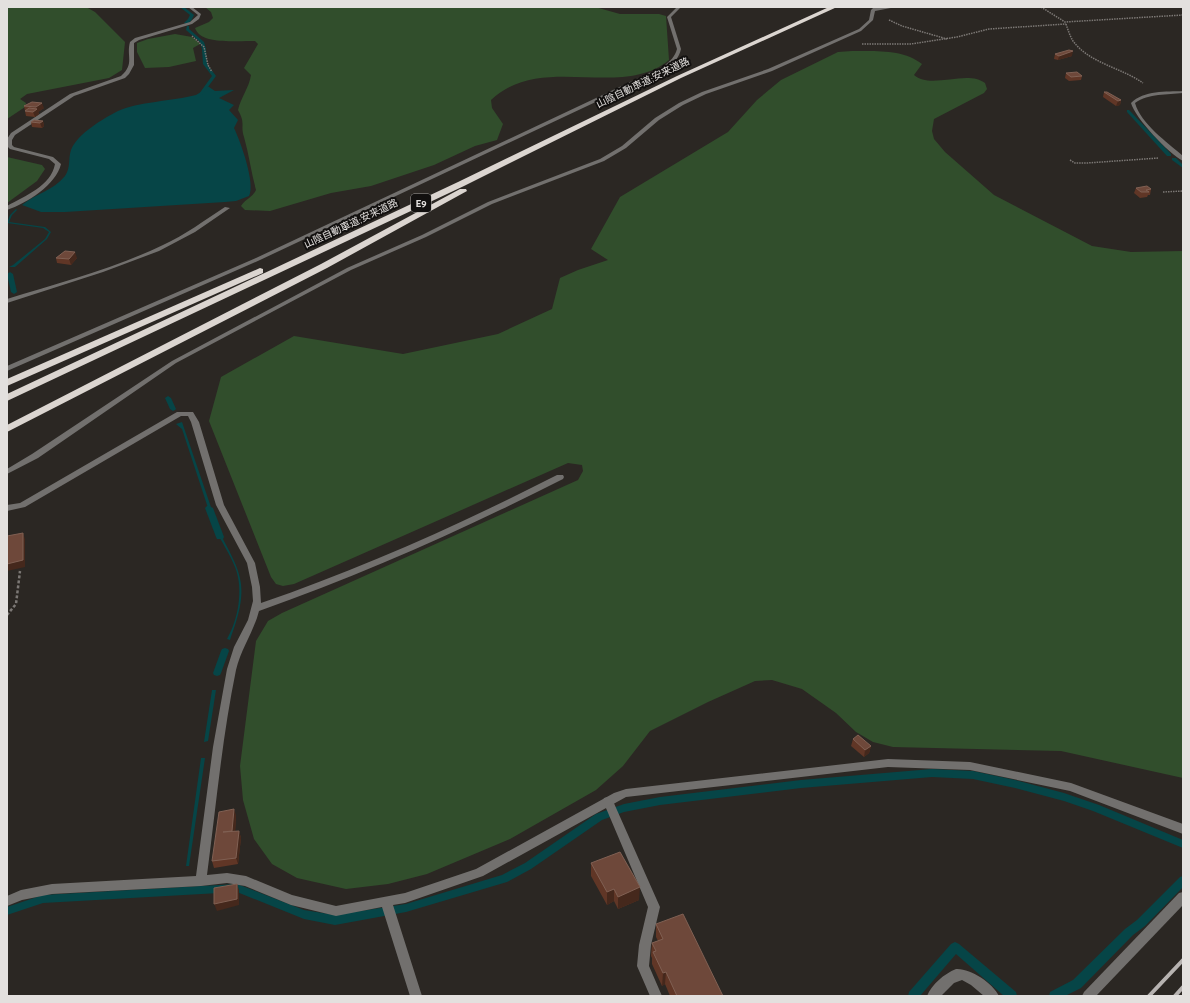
<svg xmlns="http://www.w3.org/2000/svg" width="1190" height="1003" viewBox="0 0 1190 1003" font-family="'Alegreya Sans','Noto Sans JP',sans-serif">
<style>
.green{fill:#314e2c}
.water{fill:#064547}
.lines{fill:none;stroke-linecap:round;stroke-linejoin:round}
.stream{fill:#064547;fill-rule:evenodd}
.path-far1{stroke:#7c7875;stroke-width:1.5;stroke-dasharray:1.5 1;stroke-linecap:butt}
.path{stroke:#7c7875;stroke-width:2.5;stroke-dasharray:3 2;stroke-linecap:butt}
.service{fill:#72706e;fill-rule:evenodd}
.minor{fill:#72706e;fill-rule:evenodd}
.motorway{fill:#dbd5d0;fill-rule:evenodd}
.rail{stroke:#b7b3b1;stroke-width:4}
.wall{fill:#603626}
.shaded-wall{fill:#45281c}
.building{fill:#6e483a;stroke:#806053}
.labels{text-anchor:middle;dominant-baseline:central;stroke-width:4;stroke-linejoin:round;paint-order:stroke}
.far-street-label{font-size:10px;fill:#e3e0de;stroke:#12100f}
.shield{fill:#12100f;stroke:#a4a2a0;stroke-width:1}
.shield-label{font-size:11px;font-weight:bold;fill:#e3e0de}
</style>
<rect width="100%" height="100%" fill="#2b2723"/>
<g class="green">
<path d="M7 7H86L95 12 125 42 122 70 109 78 27 94 20 99 26 103 25 107 7 119Z"/>
<path d="M205 7H595L620 14H659L666 16 669 60C621 100 541 52 491 100L492 108 503 124 497 140 475 146 434 165 371 186 331 193 270 211 245 210 241 206C245 199 252 198 256 190 251 172 249 154 244 137 240 125 246 124 238 110 241 97 249 88 251 75L244 68 258 44 255 41C240 40 201 46 195 28L209 22 213 18 211 12Z"/>
<path d="M175 34 192 37 200 44 193 48 196 61 169 67 145 68 137 52V43L148 39Z"/>
<path d="M852 51C874 51 904 49 922 64L914 75C931 90 967 69 985 83L987 89 984 93 934 119 932 131 934 139 945 152 994 195 1092 246 1131 252 1183 251V778L1061 751 893 747 873 742 856 732 836 713 802 689 772 680 755 681 708 702 650 731 623 766 596 790 510 839 427 874 388 884 346 889 297 878 272 864 254 839 243 800 240 766 256 641 268 621 282 613 578 480 583 471 582 465 568 463 294 584 283 586 276 584 271 577 209 421 221 377 294 336 403 354 498 334 552 309 560 278 578 270 608 260 591 249 620 197 728 132 757 100 781 80 838 52Z"/>
<path d="M7 157 42 165 45 169 37 181 7 203Z"/>
</g>
<g class="water">
<path d="M206 85 215 91 234 90 219 98 234 105 229 110 238 120 234 128C240 140 256 184 249 196L236 201 225 202 65 212H41L22 205C35 194 54 190 65 176 71 167 68 159 71 150 78 133 103 119 118 111 137 102 173 101 196 95L201 92Z"/>
<path d="M16 209 17 210 12 215 9 222 45 227 51 232 47 239 15 267H9L13 265 45 239 49 232 43 228 7 223 10 215Z"/>
<path d="M182 422 214 516 211 517 182 429 176 424Z"/>
<path d="M217 528C243 576 250 586 230 640L227 639C238 620 244 589 235 567 230 554 221 541 215 529Z"/>
<path d="M212 690H216L208 741 204 742Z"/>
<path d="M201 758H205L189 866H186Z"/>
</g>
<g class="lines">
<g class="stream">
<path d="M180 7H184L194 15 191 21 187 24 184 23 188 19 190 15Z"/>
<path d="M187 26H189V29L204 42 206 49 207 64 216 76 202 95H201L199 94 212 76 203 64 202 49 200 42 186 30Z"/>
<path d="M1127 110H1129L1171 154V156H1167L1127 112Z"/>
<path d="M1172 158H1176L1183 165V168L1172 160Z"/>
<path d="M10 272 13 274 17 292 14 294 11 292 7 274Z"/>
<path d="M168 396 171 398 176 409 175 410 173 411 170 409 165 398Z"/>
<path d="M207 506H209L213 508 224 537 223 539H217L216 537 205 508Z"/>
<path d="M225 648 228 649 229 651 221 673 220 675 217 676 214 675 213 673 221 651 222 649Z"/>
<path d="M932 769 973 771 1015 780 1064 793 1099 805 1183 840V848L1093 811 1064 801 1015 788 973 779 932 777 801 788 660 805 624 812 602 820 531 869 507 882 406 912 335 925 304 919 237 892 43 903 7 915V907L43 895 237 884 304 910 335 915 406 904 502 875 525 863 596 814 624 804 660 797 801 780Z"/>
<path d="M1183 876V887L1145 926 1133 935 1081 988 1065 996H1049L1050 992 1073 980 1125 929 1137 920 1180 877Z"/>
<path d="M955 942 959 944 1016 992 1017 996H1004L956 954 920 996H908L909 992 951 944Z"/>
</g>
<g class="path-far1">
<path d="M1041 7 1065 22 1183 15"/>
<path d="M889 20 902 26 947 39"/>
<path d="M1066 24C1068 30 1070 36 1073 41 1089 63 1122 68 1143 83"/>
<path d="M192 36 204 47 208 65 212 72"/>
<path d="M862 44H911L957 37 989 29 1066 24"/>
<path d="M1070 160 1075 163H1087L1159 158"/>
<path d="M1163 192 1183 191"/>
</g>
<path class="path" d="M7 615 16 604 20 571"/>
<path class="service" d="M608 797 612 798 613 801 660 907 651 945 649 966 662 996H650L637 966 639 945 648 907 603 801 604 798Z"/>
<g class="minor">
<path d="M188 7H192L201 14 199 19 192 24 139 40 134 43V65L129 74 125 78 74 96 15 135 12 140V145L14 147 53 157 61 164C56 185 27 203 7 210V206C25 196 51 186 55 164L49 159 10 149 7 146V139L11 133 70 94 121 76C135 64 126 56 130 42L135 38 190 22 198 15Z"/>
<path d="M677 7H681L671 17 681 49C679 58 674 62 668 68L260 260 7 371V366L256 258 664 66C670 61 675 57 677 49L667 17Z"/>
<path d="M874 7H878L877 8 896 7 875 11 873 20 861 31 772 71 706 94 683 105 659 120 626 148 604 161 492 204 426 237 351 270 176 363 38 458 7 474V469L32 454 172 361 347 268 422 235 488 202 600 159 622 146 655 118 679 103 702 92 768 69 859 29 869 20 871 10Z"/>
<path d="M1183 91V93C1167 95 1149 93 1135 103 1141 124 1167 142 1183 156V161C1169 154 1135 118 1131 103 1144 90 1166 92 1183 91Z"/>
<path d="M225 207 230 208 195 232 159 251 103 272 7 303V299C59 283 113 269 163 245 185 235 205 220 225 207Z"/>
<path d="M177 412H193L199 422 224 505 255 563 260 587 261 603C363 568 461 524 557 475H563L564 477 563 479C464 529 364 574 259 611 254 631 241 649 236 670 222 738 216 807 207 875L227 873 246 876 292 895 336 906 405 893 476 869 614 793 626 789 888 759 970 762 1071 783 1183 824V834L1070 791 970 770 888 767 626 797 483 876 405 903 393 905 422 996H410L382 907 336 916 291 905 245 886 227 883 201 886 52 894 22 900 7 906V896L21 890 52 884 196 876 213 747 227 669 234 647 248 620 253 601 252 587 247 563 216 505 191 422 188 416H181L25 507 7 511V505L20 503Z"/>
<path d="M1183 892V905L1096 996H1082L1084 992 1179 893Z"/>
<path d="M956 969C970 968 993 983 999 996H984L971 985 962 980 954 983 941 996H927C932 984 944 974 956 969Z"/>
</g>
<g class="motorway">
<path d="M829 7H837L681 78 464 186 7 401V394L458 182 677 76Z"/>
<path d="M460 189H466L467 191 327 268 7 432V425L321 264Z"/>
<path d="M260 268 263 269V273L7 386V379Z"/>
</g>
<g class="rail">
<path d="M1149 996 1183 960"/>
<path d="M1175 996 1183 987"/>
</g>
</g>
<g class="wall">
<path d="M1055 54 1072 56 1058 60 1054 59Z"/>
<path d="M1066 73 1082 76 1081 80 1069 81 1065 78Z"/>
<path d="M1104 92 1121 100 1120 105 1116 106 1103 97Z"/>
<path d="M24 106 44 108 38 112 39 114 35 117 26 116Z"/>
<path d="M43 121 44 126 42 128 32 127 31 122Z"/>
<path d="M1136 188 1151 189 1150 195H1148L1147 197 1140 198 1134 193Z"/>
<path d="M56 258H77L71 265 57 263Z"/>
<path d="M853 739 871 746 869 753 864 757 851 746Z"/>
<path d="M236 815 235 831H239L241 838 238 864 214 868 212 861Z"/>
<path d="M591 863 639 900 618 909 614 901 607 905 591 876Z"/>
<path d="M656 924 723 996H670L665 984 662 986 652 964V958L651 956 652 943 658 941 656 937Z"/>
</g>
<g class="shaded-wall">
<path d="M1073 51 1072 56 1058 60 1059 56Z"/>
<path d="M1121 100 1120 105 1116 106 1118 101Z"/>
<path d="M42 103 44 108 38 112 39 114 35 117 33 112 37 109 36 107Z"/>
<path d="M43 121 44 126 42 128 40 123Z"/>
<path d="M75 252 77 258 71 265 69 259Z"/>
<path d="M23 533 25 539V567L7 571V564Z"/>
<path d="M871 746 869 753 864 757 865 750Z"/>
<path d="M234 809 236 815 235 837 226 839Z"/>
<path d="M239 831 241 838 238 864 236 858Z"/>
<path d="M237 884 239 890V905L217 911 214 904Z"/>
<path d="M640 887 639 900 618 909V897Z"/>
<path d="M614 889V901L607 905V892Z"/>
<path d="M666 972 665 984 662 986 663 973Z"/>
</g>
<g class="building">
<path d="M1069 50 1073 51 1059 56 1055 54Z"/>
<path d="M1077 72 1082 76 1071 77 1066 73Z"/>
<path d="M1104 92H1107L1121 100 1118 101Z"/>
<path d="M32 102 42 103 36 107 24 106Z"/>
<path d="M29 108 37 109 33 112 25 111Z"/>
<path d="M34 120 43 121 40 123 31 122Z"/>
<path d="M1147 186 1151 189 1146 190 1149 192H1141L1136 188Z"/>
<path d="M65 251 75 252 69 259 56 258Z"/>
<path d="M23 533V560L7 564V536Z"/>
<path d="M858 735 871 746 865 750 853 739Z"/>
<path d="M234 809 232 831 223 832 239 831 236 858 212 861 219 812Z"/>
<path d="M620 852 640 887 618 897 614 889 607 892 591 863Z"/>
<path d="M237 884V899L214 904V888Z"/>
<path d="M683 914 723 996H677L666 972 663 973 653 952 656 951 652 943 663 939 656 924Z"/>
</g>
<g class="labels">
<g class="far-street-label">
<text transform="translate(643 83) rotate(-26)">山陰自動車道;安来道路</text>
<text transform="translate(351 224) rotate(-25)">山陰自動車道;安来道路</text>
</g>
<rect class="shield" x="411" y="194" width="20" height="18" rx="3"/>
<g class="shield-label">
<text x="421" y="203">E9</text>
</g>
</g>
<rect width="1190" height="1003" fill="none" stroke="#e3e0de" stroke-width="16"/>
</svg>
